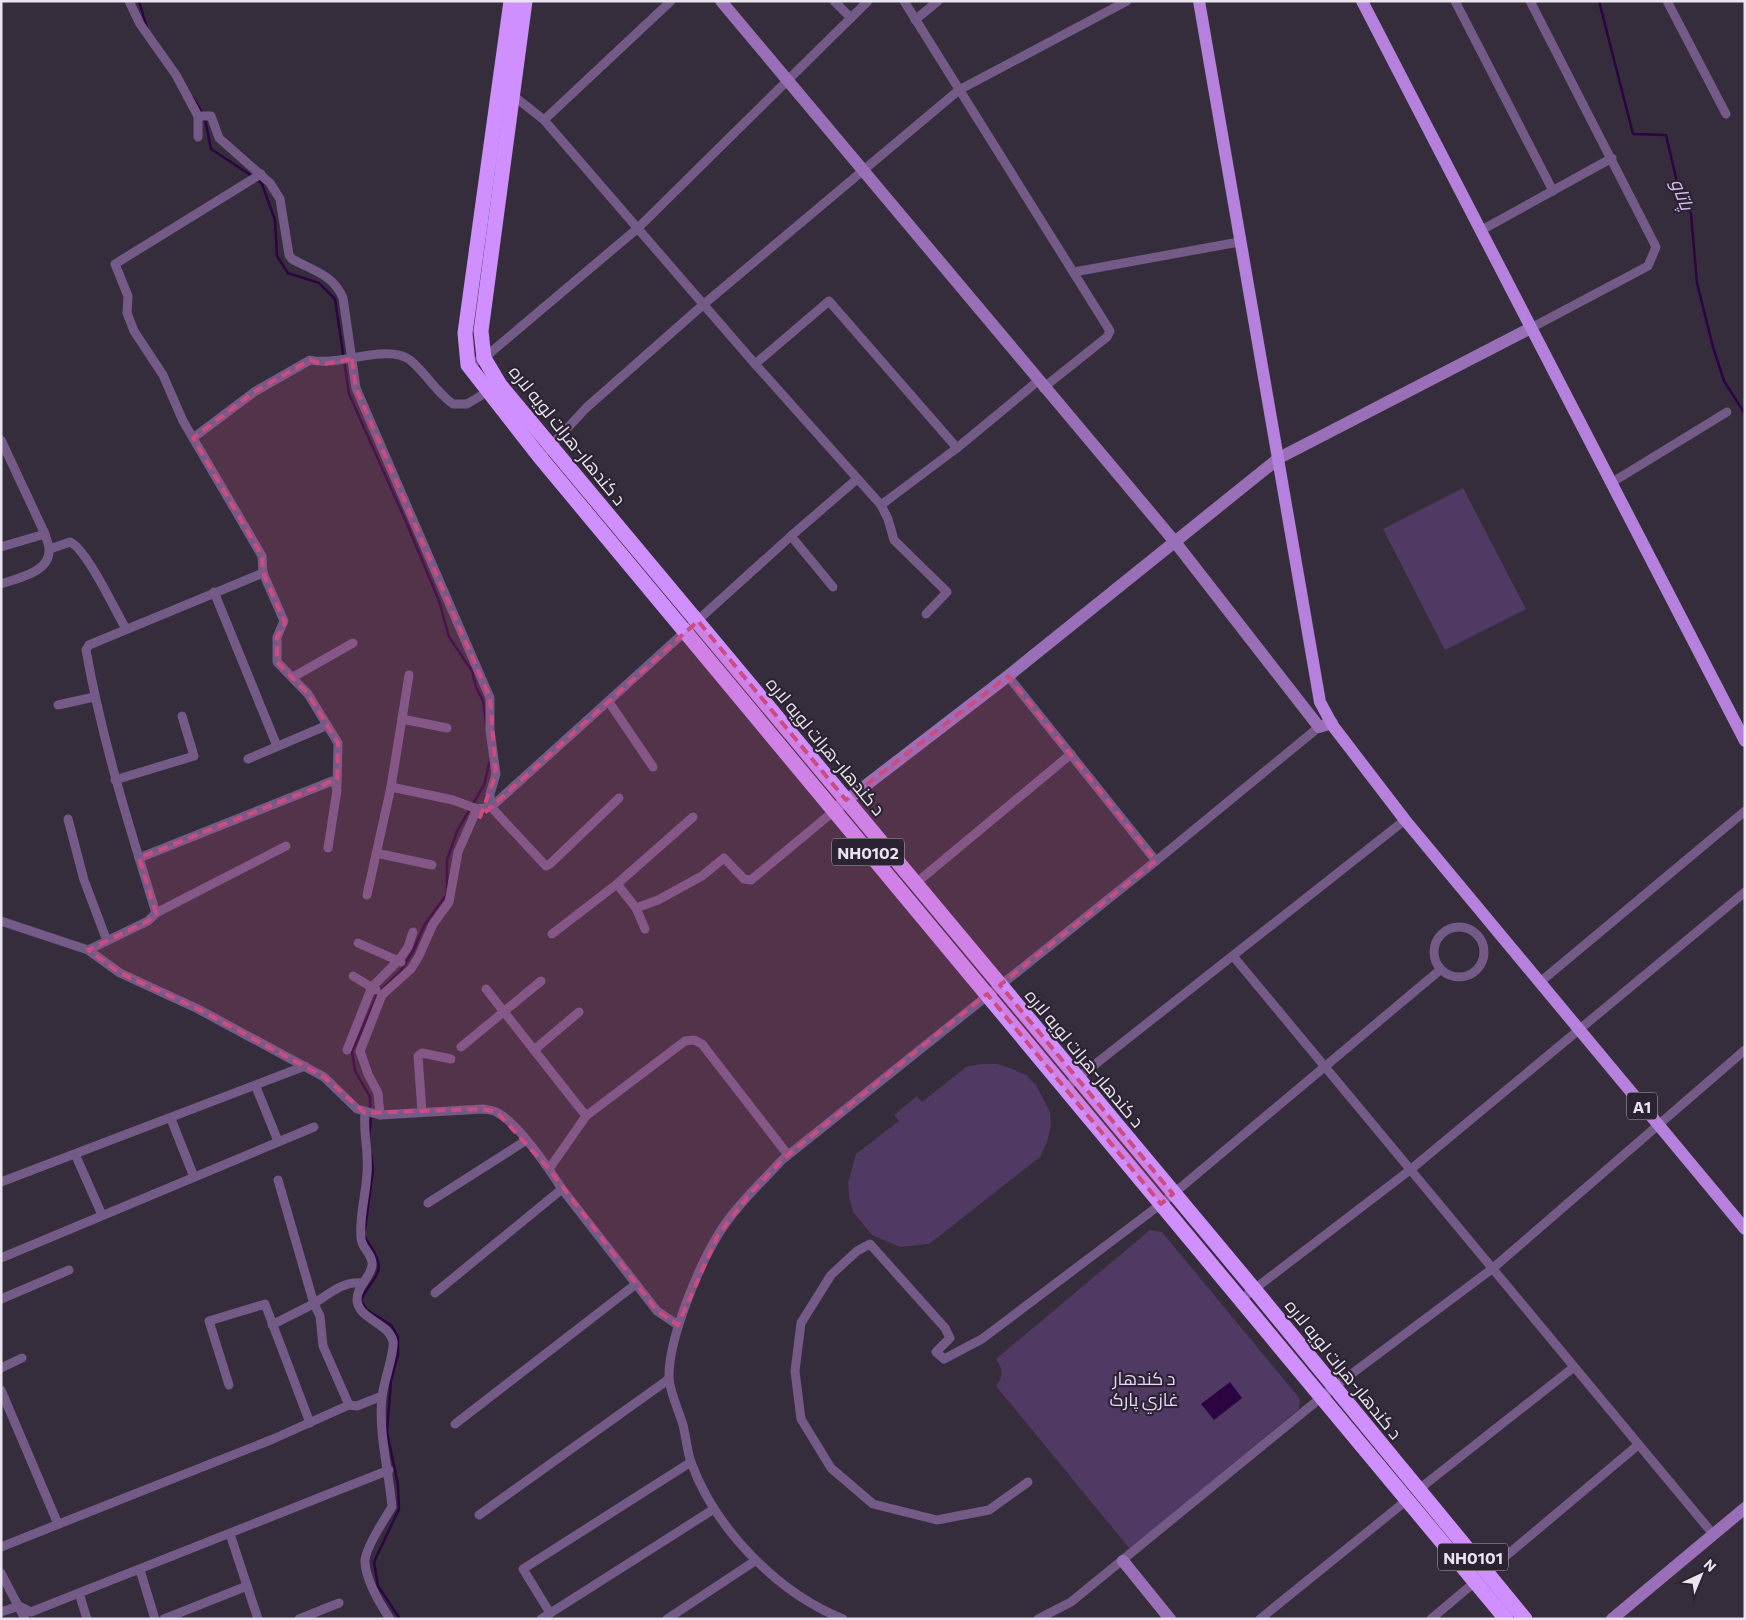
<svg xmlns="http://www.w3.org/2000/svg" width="1746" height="1620" viewBox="0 0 1746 1620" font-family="Commissioner,Cairo,sans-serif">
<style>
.green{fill:#503962}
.water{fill:#2c0442}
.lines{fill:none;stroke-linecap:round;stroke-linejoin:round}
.stream{stroke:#2c0442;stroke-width:2.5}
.street{stroke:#735a87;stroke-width:9}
.secondary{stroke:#9970b8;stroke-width:12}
.primary{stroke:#b680dd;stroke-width:12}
.highway{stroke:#d08fff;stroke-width:15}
.marked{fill:#cc4b80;fill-opacity:0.2;stroke:#cc4b80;stroke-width:4;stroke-dasharray:10 6;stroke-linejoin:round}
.labels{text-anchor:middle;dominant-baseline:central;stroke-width:4.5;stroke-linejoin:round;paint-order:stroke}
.shield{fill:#2b2331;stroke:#b1abb6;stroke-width:1}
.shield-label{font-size:16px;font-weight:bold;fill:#eae5ef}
.street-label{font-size:18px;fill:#eae5ef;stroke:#2b2331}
.park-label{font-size:18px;fill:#e8d4fa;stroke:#2b2331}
.water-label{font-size:19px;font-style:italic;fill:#d9bbf2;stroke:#2b2331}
</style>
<rect width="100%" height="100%" fill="#352d3b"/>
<g class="green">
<path d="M1463 488 1526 609 1445 650 1383 529Z"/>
<path d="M981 1064H997L1010 1068 1026 1075 1036 1085 1050 1112 1051 1126 1047 1142 1040 1157 929 1244 900 1247 872 1235 853 1212 849 1197 848 1183 856 1154 899 1121 894 1115 917 1096 922 1102 966 1067Z"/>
<path d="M1150 1230 1162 1232 1300 1399 1299 1409 1130 1549 996 1386C1004 1376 1003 1369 996 1359Z"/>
</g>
<path class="water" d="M1230 1382 1242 1398 1214 1420 1201 1404Z"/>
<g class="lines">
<g class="stream">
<path d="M139 1 147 28"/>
<path d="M1599 1 1633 134 1666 135 1677 182 1691 214 1697 283 1713 347 1724 381 1745 414"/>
<path d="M193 98 203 114"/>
<path d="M205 119 211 149 252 176"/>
<path d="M256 179 262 184 275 220 277 256 288 273 319 283 335 299 349 394 407 524 439 601 449 637 472 671 476 687 483 701 486 723"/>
<path d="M382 989 400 972 413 951 425 924 447 894V860L457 831 484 785 490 760"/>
<path d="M370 1110V1097L355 1071 352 1052 378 993"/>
<path d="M369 1137 371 1115"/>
<path d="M365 1229 373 1170 371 1155"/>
<path d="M365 1237C369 1245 376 1253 378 1262 383 1275 364 1288 361 1301L367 1310 391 1325 398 1337V1355L391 1381 387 1432 398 1485 399 1509 374 1562 378 1586 400 1619"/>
</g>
<g class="street">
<path d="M129 1 140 24 176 75 198 116V137"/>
<path d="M834 1 851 18"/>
<path d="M904 1 1110 331 1107 337 1043 388"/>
<path d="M1455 1 1553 191"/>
<path d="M1530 1 1656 247 1648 266 1531 328"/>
<path d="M1667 1 1726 114"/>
<path d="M915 20 938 1"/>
<path d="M510 93 544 120 755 364 881 505 957 448 1038 381"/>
<path d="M198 116H211L219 138 270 183 280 199 289 255 292 259C313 271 333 274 343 298L356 388 490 698V730L496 774 490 794 491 807 546 866 550 864 619 798"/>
<path d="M544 120 671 1"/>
<path d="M261 174 115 264 128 296 127 313 134 331 163 375 183 421 262 556 263 573 284 621 277 637V662L308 694 338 743 337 786"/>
<path d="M1480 231 1612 158"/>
<path d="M1074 272 1239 242"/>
<path d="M755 364 829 301 957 448"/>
<path d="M468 365 484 358 638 228 868 1"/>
<path d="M193 438 254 392 310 360C338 367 387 343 410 360 426 373 436 392 453 404H467L487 392"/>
<path d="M1 440 45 534C46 539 49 544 49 549 51 572 18 578 1 584"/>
<path d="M539 456 551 446 586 408 704 304 959 90 1127 1"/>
<path d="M1611 483 1727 412"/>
<path d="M881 505 888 519 894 540 947 592 926 614"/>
<path d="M791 536 833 587"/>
<path d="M1 547 45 534"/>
<path d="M50 549 70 542C86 548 116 612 126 629"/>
<path d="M214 592 277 746"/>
<path d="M1008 676 1156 861"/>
<path d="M293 677 353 643"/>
<path d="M609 702 653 767"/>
<path d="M58 705 94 697"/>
<path d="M402 719 447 728"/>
<path d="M248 759 323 727"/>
<path d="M115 780 194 756 182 716"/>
<path d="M391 787 453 800 477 809 491 807 791 536 857 479"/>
<path d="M68 819 84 880 107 941"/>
<path d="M376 853 432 865"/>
<path d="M139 858 332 781 335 783 337 790 328 848"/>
<path d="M916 883 1071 754"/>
<path d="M617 884 636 908 645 929"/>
<path d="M367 895 391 787 409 675"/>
<path d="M636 908 658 900 702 876 724 858 744 879 751 880 834 811"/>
<path d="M156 913 286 846"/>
<path d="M1 921 88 950 120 973 198 1009 324 1077 357 1109 380 1115 483 1109C488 1110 494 1110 498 1113 519 1125 549 1169 562 1189L657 1311 678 1325"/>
<circle cx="1459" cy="952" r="25"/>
<path d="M552 934 617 884 693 817"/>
<path d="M358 943 401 962"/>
<path d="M88 950 148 921 156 913C129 826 102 740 86 650L89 645 263 573"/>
<path d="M1233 956 1713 1534"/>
<path d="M353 976 376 990"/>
<path d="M1539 983 1745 811"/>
<path d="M486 989 586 1116"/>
<path d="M461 1047 541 981"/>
<path d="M347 1050 372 987 399 960 408 947 413 932"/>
<path d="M534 1050 579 1012"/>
<path d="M256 1087 278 1141"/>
<path d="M1065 1088 1405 820"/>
<path d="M422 1112 418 1056 422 1053 451 1059"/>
<path d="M365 1113C363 1133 369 1153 367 1173 366 1195 359 1216 361 1238 361 1248 373 1254 372 1265 371 1277 357 1286 357 1299 357 1319 388 1322 393 1341 395 1351 383 1384 382 1397 378 1433 389 1471 392 1507 385 1518 364 1550 365 1562 366 1581 380 1604 390 1619"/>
<path d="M380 1115 378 1093 368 1074 360 1051 382 995 411 969 419 956 433 924 449 902 458 852 477 809"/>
<path d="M171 1119 194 1177"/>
<path d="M75 1154 102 1215"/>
<path d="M549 1169 586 1116 685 1041 694 1040 702 1044 788 1155"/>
<path d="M278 1180 314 1304 320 1316 323 1346 349 1405"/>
<path d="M1 1182 305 1066"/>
<path d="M428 1203 525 1141"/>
<path d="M1 1258 314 1127"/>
<path d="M435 1293 562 1189"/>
<path d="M1 1299 69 1270"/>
<path d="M1240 1300 1410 1170 1745 892"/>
<path d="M272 1325C285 1318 298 1312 311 1305 327 1296 342 1281 361 1283"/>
<path d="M1 1368 22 1358"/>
<path d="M229 1385 209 1321 265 1304 310 1423"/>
<path d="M1 1390 58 1524"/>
<path d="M455 1424 636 1284"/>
<path d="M1028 1482 989 1510 937 1520 873 1504 831 1468 801 1419 795 1371 801 1323 831 1275 857 1251 870 1244 945 1328 950 1338 936 1352 944 1359 982 1339 1161 1204 1440 970"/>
<path d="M1418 1490 1574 1367"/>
<path d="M479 1515 669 1379"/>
<path d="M230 1534 258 1619"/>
<path d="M1 1547 273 1439 349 1405 357 1406 382 1396"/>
<path d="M140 1570 155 1619"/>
<path d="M1 1573 25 1619"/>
<path d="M79 1593 87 1619"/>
<path d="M1 1612 19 1606 31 1612 389 1470"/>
<path d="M550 1613 523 1569 691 1462"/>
<path d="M164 1619 247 1586"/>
<path d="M299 1619 339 1603"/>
<path d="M541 1619 714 1509"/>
<path d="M667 1619 755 1561"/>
<path d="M843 1619C778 1593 715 1529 691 1462 687 1451 686 1437 683 1425 679 1411 670 1393 669 1378 668 1340 698 1268 718 1235 734 1208 760 1184 782 1160L1156 861 1319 727"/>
<path d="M1038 1619 1071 1602 1334 1387 1492 1269 1745 1050"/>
<path d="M1260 1619 1407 1500"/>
<path d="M1431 1619 1638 1445"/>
</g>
<g class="secondary">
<path d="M721 1 1175 542 1319 727 1332 723"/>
<path d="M839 806 1008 676 1279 458 1531 328"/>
<path d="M1123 1561 1170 1619"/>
<path d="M1612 1619 1745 1508"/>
</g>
<g class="primary">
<path d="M1199 1 1320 702 1333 726 1405 820 1745 1229"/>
<path d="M1362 1 1745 741"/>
</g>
<g class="highway">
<path d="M511 1 465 333 468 365 539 456 1506 1619"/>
<path d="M525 1 481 331 484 358 500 385 1254 1289 1525 1619"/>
</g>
</g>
<path class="marked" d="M352 359 356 388 490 698 496 774 480 817 698 621 846 800 1008 676 1156 861 1000 985 1173 1194 1161 1204 987 994 782 1160 751 1193 718 1235 678 1325 657 1311 549 1169 497 1112 483 1109 365 1113 324 1077 198 1009 120 973 88 950 148 921 156 913 139 858 337 779 338 743 308 694 277 662V637L285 623 263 573 262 556 193 438 254 392 310 360 323 364Z"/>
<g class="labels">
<g class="shield">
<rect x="832" y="838.5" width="72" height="27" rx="4"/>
<rect x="1627" y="1092.5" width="30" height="27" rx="4"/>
<rect x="1438" y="1543.5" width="70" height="27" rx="4"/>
</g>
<g class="shield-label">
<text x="868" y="852">NH0102</text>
<text x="1642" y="1106">A1</text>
<text x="1473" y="1557">NH0101</text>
</g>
<g class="street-label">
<text transform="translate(568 435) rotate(51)">د کندهار-هرات لويه لاره</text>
<text transform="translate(826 746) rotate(50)">د کندهار-هرات لويه لاره</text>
<text transform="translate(1085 1058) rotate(50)">د کندهار-هرات لويه لاره</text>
<text transform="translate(1344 1369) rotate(51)">د کندهار-هرات لويه لاره</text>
</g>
<g class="park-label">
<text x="1144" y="1378">د کندهار<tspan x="1144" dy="21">غازي پارک</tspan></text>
</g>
<g class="water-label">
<text transform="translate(1683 194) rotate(70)">پاتاو</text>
</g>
</g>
<rect width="1746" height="1620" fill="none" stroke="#eae5ef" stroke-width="5"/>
<g transform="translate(1701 1575) rotate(44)" stroke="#2b2331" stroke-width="4" paint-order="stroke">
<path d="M0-4L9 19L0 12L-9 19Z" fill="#eae5ef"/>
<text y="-8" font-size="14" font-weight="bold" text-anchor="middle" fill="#eae5ef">N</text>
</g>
</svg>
